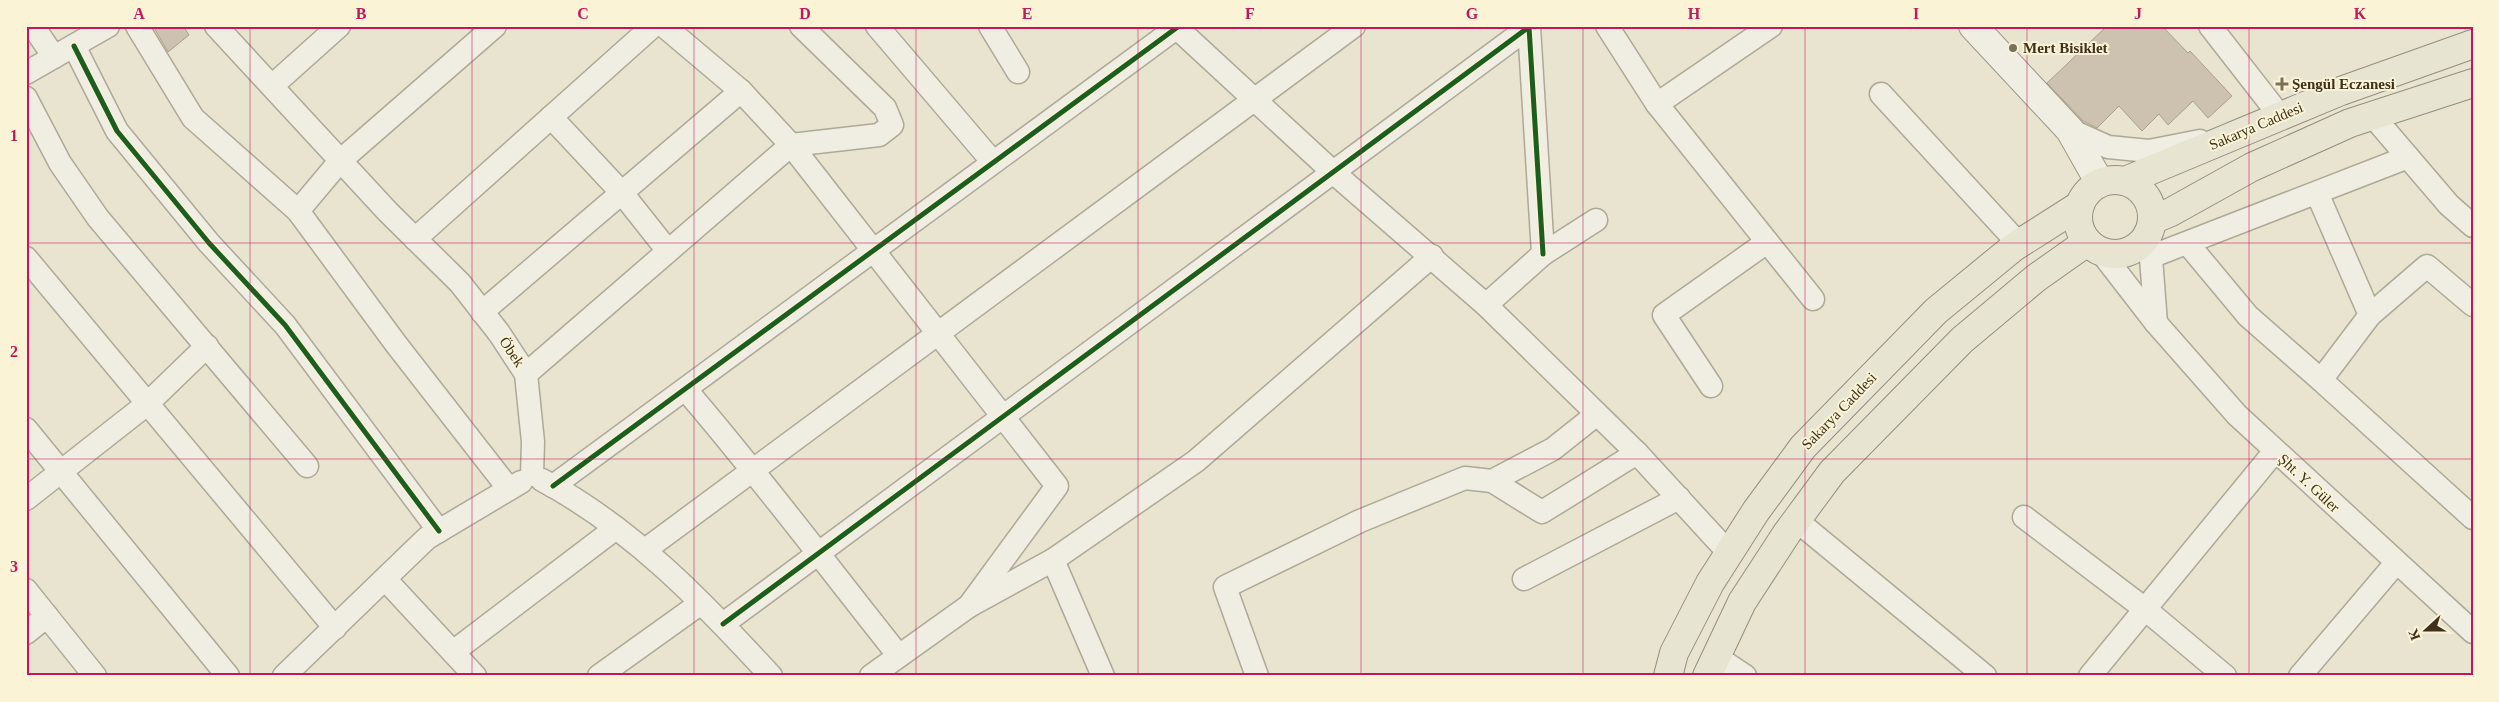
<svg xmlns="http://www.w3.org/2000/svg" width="2499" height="702" viewBox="0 0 2499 702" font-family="'Times New Roman',serif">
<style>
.building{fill:#cdc2af;stroke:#aa9f8d}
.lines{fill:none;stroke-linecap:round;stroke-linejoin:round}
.street-casing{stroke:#aea897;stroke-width:25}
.secondary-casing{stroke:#9e9888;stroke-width:30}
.primary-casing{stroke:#948e7f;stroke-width:30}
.street{stroke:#f0ede2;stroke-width:22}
.secondary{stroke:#f0ede2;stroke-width:28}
.primary{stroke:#e8e4d2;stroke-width:28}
.cycleway-casing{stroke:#faf3d5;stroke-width:8}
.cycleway{stroke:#1b5e20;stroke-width:5}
.grid{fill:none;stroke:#c2185b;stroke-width:1;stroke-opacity:0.55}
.poi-dot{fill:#7a705b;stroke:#faf3d5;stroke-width:2}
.labels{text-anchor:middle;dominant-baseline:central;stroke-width:4;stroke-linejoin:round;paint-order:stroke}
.poi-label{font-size:15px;font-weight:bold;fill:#3f311d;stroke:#faf3d5;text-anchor:start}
.street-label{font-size:15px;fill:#3f311d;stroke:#faf3d5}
.neatline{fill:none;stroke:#c2185b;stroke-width:2}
.grid-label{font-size:16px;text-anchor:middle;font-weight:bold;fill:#c2185b}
</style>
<rect width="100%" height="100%" fill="#e9e4cf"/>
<g class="building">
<path d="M153 26H183L189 35 168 52Z"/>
<path d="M2107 26H2162L2188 53 2190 51 2232 96 2208 118 2193 101 2168 125 2159 114 2142 131 2119 106 2097 128 2083 121 2047 83Z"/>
</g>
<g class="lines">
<defs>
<g id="street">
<path d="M33 26 54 57"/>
<path d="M137 26 193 118 298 211 396 344 509 489"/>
<path d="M216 26 388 212 460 283 499 333 526 374 533 442 532 475"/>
<path d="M664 26 741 91 791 145 1057 486 969 606"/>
<path d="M877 26 992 161"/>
<path d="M990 26 1018 72"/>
<path d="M1607 26 1657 104 1813 299"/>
<path d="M2210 26 2280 116"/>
<path d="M1177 28 1334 173 1486 305 1637 453 1729 553"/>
<path d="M74 46 117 131 209 243 285 325 439 531"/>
<path d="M26 73 108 26"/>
<path d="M272 86 339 26"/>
<path d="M1881 94 2019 244"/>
<path d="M26 98 60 163 98 218 307 466"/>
<path d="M1657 104 1771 26"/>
<path d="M2372 115 2449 205 2473 226"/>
<path d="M551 117 622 193 668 251"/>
<path d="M2070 130 2108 147 2149 151 2200 141"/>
<path d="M298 211 340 161 495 26"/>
<path d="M2149 232 2156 323"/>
<path d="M415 239 653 26"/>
<path d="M2188 244 2248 316 2321 380 2370 315 2317 193"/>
<path d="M2101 252 2156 323 2237 415 2473 632"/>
<path d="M2150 257 2408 157"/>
<path d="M26 258 335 628"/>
<path d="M1486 305 1543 254 1596 220"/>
<path d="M482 312 741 91"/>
<path d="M2370 315 2427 266 2473 305"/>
<path d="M526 374 791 145 879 135 892 125 885 108 801 26"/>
<path d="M2321 380 2473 518"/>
<path d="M1711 386 1664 315 1767 242"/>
<path d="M686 390C760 476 828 567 899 656"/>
<path d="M26 429 228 676"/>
<path d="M542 480C632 528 703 602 771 676"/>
<path d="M1492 481 1542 512 1637 453"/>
<path d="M553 486 1179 26"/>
<path d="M26 499 147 404 207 346"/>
<path d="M2024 517 2145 609 2225 676"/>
<path d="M1796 520 1985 676"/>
<path d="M645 550 1354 26"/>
<path d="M1053 560 1103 676"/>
<path d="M385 579 475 676"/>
<path d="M1524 579 1679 498"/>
<path d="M26 590 95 676"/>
<path d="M723 624 1529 27 1543 254"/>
<path d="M26 633 47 616"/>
<path d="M453 652 616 528"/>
<path d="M1715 656 1745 676"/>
<path d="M284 676 427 538 521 482"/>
<path d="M599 676 701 603"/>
<path d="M871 676 969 606 1053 560 1196 461 1432 256"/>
<path d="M1257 676 1225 587 1360 521 1465 478 1492 481 1553 449 1597 414"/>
<path d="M2090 676 2275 451"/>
<path d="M2300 676 2396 563"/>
</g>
<path id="secondary" d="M1973 26 2070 130 2100 183"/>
<g id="primary">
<circle cx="2115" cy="217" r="37"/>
<path d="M2125 181 2341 91 2473 44"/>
<path d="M2152 220 2171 212 2252 167 2350 123 2473 83"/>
<path d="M1668 676 1674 653 1710 583 1756 511 1803 447 1936 311 2014 247 2080 205"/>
<path d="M1707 676 1742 602 1787 533 1832 472 1962 340 2036 278 2087 242"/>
</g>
</defs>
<use href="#street" class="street-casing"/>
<use href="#secondary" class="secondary-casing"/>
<use href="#primary" class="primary-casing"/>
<use href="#street" class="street"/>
<use href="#secondary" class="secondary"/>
<use href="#primary" class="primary"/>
<defs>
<g id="cycleway">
<path d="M74 46 117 131 209 243 285 325 439 531"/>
<path d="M553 486 1179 26"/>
<path d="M723 624 1529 27 1543 254"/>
</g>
</defs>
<use href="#cycleway" class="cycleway-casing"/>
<use href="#cycleway" class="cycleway"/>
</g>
<path class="grid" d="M250 26V676M472 26V676M694 26V676M916 26V676M1138 26V676M1361 26V676M1583 26V676M1805 26V676M2027 26V676M2249 26V676M26 243H2473M26 459H2473"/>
<g class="poi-dot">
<circle cx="2013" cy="48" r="5"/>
<path d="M2279.5 76.5h5v5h5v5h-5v5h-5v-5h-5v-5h5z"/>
</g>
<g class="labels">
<g class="poi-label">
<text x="2023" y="48">Mert Bisiklet</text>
<text x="2292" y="84">Şengül Eczanesi</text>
</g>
<g class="street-label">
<text transform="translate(2256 126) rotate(-23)">Sakarya Caddesi</text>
<text transform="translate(512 352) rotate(56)">Öbek</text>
<text transform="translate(1839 411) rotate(-46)">Sakarya Caddesi</text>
<text transform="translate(2309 483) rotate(43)">Şht. Y. Güler</text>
</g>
</g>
<rect width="2499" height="702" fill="none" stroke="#faf3d5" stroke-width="55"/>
<g transform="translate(2426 630) rotate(249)" stroke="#faf3d5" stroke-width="4" paint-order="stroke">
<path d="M0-4L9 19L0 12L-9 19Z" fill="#3f311d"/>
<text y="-8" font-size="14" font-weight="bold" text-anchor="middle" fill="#3f311d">K</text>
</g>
<rect x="28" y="28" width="2444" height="646" class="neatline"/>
<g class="grid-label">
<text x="139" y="19">A</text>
<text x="361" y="19">B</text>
<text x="583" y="19">C</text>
<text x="805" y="19">D</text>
<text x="1027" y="19">E</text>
<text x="1250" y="19">F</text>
<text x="1472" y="19">G</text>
<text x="1694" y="19">H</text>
<text x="1916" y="19">I</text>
<text x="2138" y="19">J</text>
<text x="2360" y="19">K</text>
<text x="14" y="141">1</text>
<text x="14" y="357">2</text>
<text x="14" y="572">3</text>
</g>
</svg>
